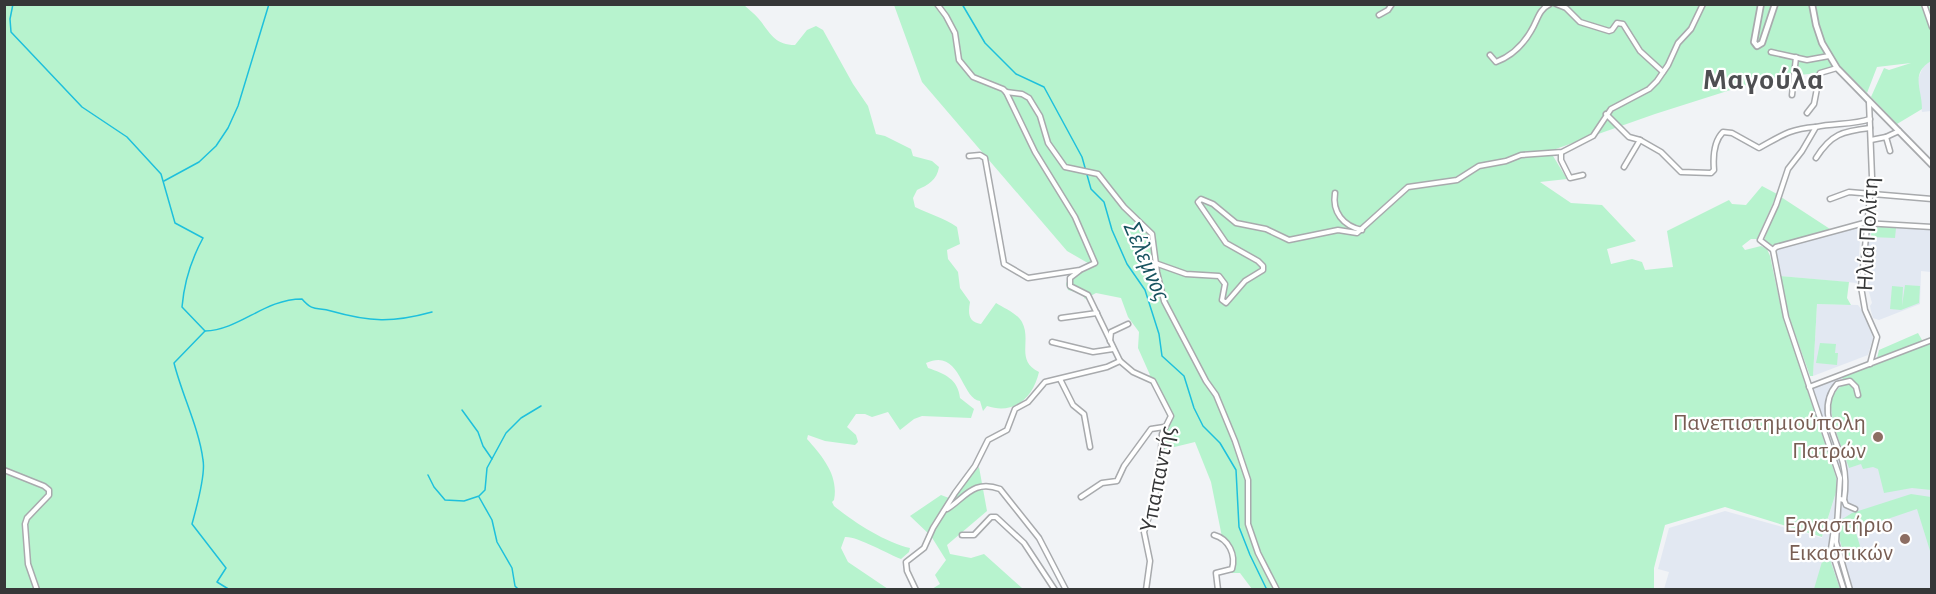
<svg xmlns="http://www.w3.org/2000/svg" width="1936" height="594" viewBox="0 0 1936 594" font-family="'Alegreya Sans',sans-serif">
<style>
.built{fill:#e2e8f2}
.green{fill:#b7f3ce}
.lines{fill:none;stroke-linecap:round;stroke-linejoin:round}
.stream{stroke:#1ec0dc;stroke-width:1.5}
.minor-casing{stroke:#a8aaad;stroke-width:7}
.major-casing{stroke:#a8aaad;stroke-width:8}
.minor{stroke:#fff;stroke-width:4}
.major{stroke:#fff;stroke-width:4.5}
.education-dot{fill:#8d6e63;stroke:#fff;stroke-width:2}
.labels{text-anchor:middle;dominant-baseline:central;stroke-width:4.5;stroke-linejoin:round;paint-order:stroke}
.street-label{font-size:24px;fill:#363738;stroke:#fff}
.education-label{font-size:24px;fill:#785e54;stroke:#fff;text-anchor:end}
.water-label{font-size:26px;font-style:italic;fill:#17535f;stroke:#fff}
.district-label{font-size:30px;font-weight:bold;letter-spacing:1.5px;fill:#4e4f52;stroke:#fff}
</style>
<rect width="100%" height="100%" fill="#f1f3f6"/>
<g class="built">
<path d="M1931 59V111L1922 112 1917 81 1924 65Z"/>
<path d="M1870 225 1931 230V272L1921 271 1920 304 1879 320 1873 318 1871 311 1870 306 1872 303 1869 292 1866 291 1864 275Z"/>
<path d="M1861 226 1857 283 1780 276 1775 253 1777 248Z"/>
<path d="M1817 304 1858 305 1864 313 1873 338 1868 355 1813 376Z"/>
<path d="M1931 343V589H1664L1669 572 1658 569 1669 528 1725 511 1822 538 1837 489 1836 477 1808 390Z"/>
</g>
<g class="green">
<path d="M4 5H744C748 9 754 13 758 18 770 32 774 45 795 45L807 30 816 26 823 30 853 84 868 106 876 134 885 136 911 149 913 156 932 161 939 167C937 180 928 185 917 190L913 198 915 207C929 214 944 218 957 227L960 244 947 250 948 259 958 272 960 288 970 302C968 313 968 322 981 324L996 303C1004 308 1018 314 1022 322 1032 341 1015 360 1039 372 1033 398 1014 415 987 406L983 411 980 401C961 399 961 347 926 363L928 368C945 374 958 379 960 398L974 409 971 418 922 416 914 419 900 430 888 412 872 417 865 414H856L847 427 856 435 858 442 855 445 825 441 808 435 807 439C822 456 839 475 834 500L832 502 834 506C852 521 886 543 910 548L909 552 901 559C888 554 857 536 845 537L841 548 848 562 888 589H5Z"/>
<path d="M894 5H1931V61C1910 74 1922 88 1922 109L1897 124 1871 97 1884 68 1889 70 1911 63 1877 67 1867 93 1844 70 1765 79 1655 114 1550 151 1567 179 1540 182 1571 203 1602 205 1636 241 1607 249 1611 264 1632 259 1642 262 1645 270 1673 267 1667 231 1729 200 1732 204 1746 205 1762 186 1777 194 1757 239H1751L1742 246 1745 250 1761 246 1767 249 1770 256 1783 317 1836 477 1837 489 1822 537 1725 507 1665 525 1654 568V589H1252L1240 573H1228C1235 562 1230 550 1223 542L1211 482 1195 442 1158 451 1160 430 1168 421C1167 408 1156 386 1145 379L1150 375 1138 348 1139 332 1128 317 1121 298 1096 293 1085 299 1082 294 1068 290 1066 284 1069 276 1088 270 1093 266 1067 251 922 82Z"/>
<path d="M1781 197 1830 229 1770 246 1764 240Z"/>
<path d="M1872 226 1896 228 1895 238 1871 237Z"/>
<path d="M1780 276 1849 282 1847 298 1851 305 1817 304 1813 376H1810L1789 317Z"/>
<path d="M1905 285 1920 286 1919 303 1901 310 1890 309 1892 286 1903 287 1902 306Z"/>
<path d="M1918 333 1922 340 1921 342 1877 358 1879 350Z"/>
<path d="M1820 343 1836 344 1835 353H1838L1837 365 1816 363Z"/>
<path d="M1931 343V490L1912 488 1884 493 1878 469 1873 467 1863 469 1861 464 1849 468C1844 452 1827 415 1832 399 1834 392 1839 388 1844 383L1842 377Z"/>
<path d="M979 467 987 511 947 545 950 554 971 558 984 554 1022 588 932 589 940 584 935 575 946 560 931 536 910 516 941 495 949 498Z"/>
<path d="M1911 494 1931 497V554L1917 509 1855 530 1861 549 1845 559 1838 533 1841 520 1852 513Z"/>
<path d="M1826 548 1840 589H1814Z"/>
</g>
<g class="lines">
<g class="stream">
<path d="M13 4 10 19 11 32 82 107 127 137 161 174 175 223 203 238C191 260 184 283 182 307L205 331 174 363C182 395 199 428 203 460 206 475 196 509 192 524L226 568 217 582 230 590"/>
<path d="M962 4 985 43 1016 74 1044 87 1082 157 1091 189 1104 202 1112 230 1127 264 1145 290 1159 334 1162 356 1184 376 1194 408 1203 426 1220 443 1236 470 1239 527 1250 555 1267 590"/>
<path d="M164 181 199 162 216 146 228 128 238 106 269 4"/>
<path d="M205 331C240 330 264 299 302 299 313 312 317 307 331 311 370 322 392 323 432 312"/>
<path d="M462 410 478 432 483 446 492 459"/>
<path d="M428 475 434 487 445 500 464 501 479 496 485 490 487 468 506 433 521 418 541 406"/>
<path d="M479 497 492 520 497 542 512 568 515 586 519 590"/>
</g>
<defs>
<g id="minor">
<path d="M937 4 946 16 955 33 959 60 973 77 1003 89 1006 92 1035 152 1075 217 1095 263 1080 270 1028 278 1004 264 985 158 980 155 969 156"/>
<path d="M1556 4 1566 8 1580 22 1609 31 1612 30 1617 23 1623 24 1640 51 1663 72"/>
<path d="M1924 4 1932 27"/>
<path d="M1379 15 1388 10 1392 4"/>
<path d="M1771 52 1807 60 1829 56"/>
<path d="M1490 55 1496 62C1512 56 1523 45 1531 31 1538 20 1538 10 1550 4"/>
<path d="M1006 92 1022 94 1029 98 1040 116 1048 143 1065 167 1098 174 1124 207 1152 234 1157 272 1164 301 1206 381 1216 395 1235 441 1248 480V524L1258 553 1277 590"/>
<path d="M1792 95 1796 57"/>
<path d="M1869 102 1872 177 1861 287 1865 310 1877 337 1870 364"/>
<path d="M1807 113 1814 104 1820 73 1837 68"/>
<path d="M1606 114 1629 137 1640 140 1624 167"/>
<path d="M1886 137 1899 131"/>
<path d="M1640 140 1661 152 1681 172 1711 173 1714 170C1713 158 1714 141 1723 132L1732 133 1759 148C1781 136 1789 129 1815 127"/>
<path d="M1871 140 1886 137 1890 151"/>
<path d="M1561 153V160L1570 178 1583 175"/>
<path d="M1816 158C1831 134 1843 131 1870 128"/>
<path d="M1335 193C1332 212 1343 226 1362 230"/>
<path d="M1830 199 1849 192 1932 199"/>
<path d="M1773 250 1776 247 1864 223 1932 227"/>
<path d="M1155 263 1186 274 1219 276 1225 284 1222 300 1226 303 1245 281 1263 270V266L1258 261 1226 243 1198 202 1201 199 1213 204 1236 223 1266 229 1289 240 1338 230 1357 233 1408 187 1457 180 1479 166 1506 161 1521 155 1562 152 1593 136 1611 109 1649 89 1657 81 1668 65 1678 43 1691 29 1703 4"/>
<path d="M1079 271 1070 278V286L1088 295 1120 361 1133 372 1153 381 1171 416 1162 434 1160 468 1155 497 1144 532 1150 561 1146 590"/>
<path d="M1061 318 1097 313"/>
<path d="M1110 341 1111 332 1128 324"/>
<path d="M1052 342 1093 352 1113 349"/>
<path d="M1060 379 1073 405 1084 414 1090 447"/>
<path d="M1809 387 1932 340"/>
<path d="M4 470 44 486 49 490V495L27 518 25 524 28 564 37 590"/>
<path d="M1081 497 1102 483 1117 481 1124 466 1151 429 1164 427"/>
<path d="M1840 499 1844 500C1846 487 1846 476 1843 463 1836 437 1816 408 1837 384L1850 381 1856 387 1858 395"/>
<path d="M1844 500 1846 505 1855 509"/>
<path d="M947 509C965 498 973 479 1000 489L1039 538 1066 590"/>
<path d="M1835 522 1831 549 1844 590"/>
<path d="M962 535H974L991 517H996L1024 543 1055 590"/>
<path d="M1214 535C1229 539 1236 555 1232 569L1216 573 1218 590"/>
<path d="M916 590 907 571 906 562 924 548 933 528 955 493 975 466 988 440 1007 430 1015 409 1028 402 1045 382 1107 367 1120 361"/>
<path d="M1850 590 1836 542 1840 478 1786 317 1773 250 1760 240 1776 205 1788 169 1802 151 1816 127C1834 123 1853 125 1870 119"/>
</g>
<g id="major">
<path d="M1761 4 1754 42 1757 46 1762 43 1775 4"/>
<path d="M1812 4 1816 25 1822 43 1837 68 1932 165"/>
</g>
</defs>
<use href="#minor" class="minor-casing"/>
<use href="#major" class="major-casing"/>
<use href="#minor" class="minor"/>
<use href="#major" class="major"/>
</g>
<g class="education-dot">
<circle cx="1878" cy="437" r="6"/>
<circle cx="1905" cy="539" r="6"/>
</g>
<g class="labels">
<g class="street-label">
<text transform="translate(1868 234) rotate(-87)">Ηλία Πολίτη</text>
<text transform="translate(1158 479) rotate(-79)">Υπαπαντής</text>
</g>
<g class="education-label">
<text x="1866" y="423">Πανεπιστημιούπολη<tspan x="1866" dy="28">Πατρών</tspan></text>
<text x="1893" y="525">Εργαστήριο<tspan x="1893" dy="28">Εικαστικών</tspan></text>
</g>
<g class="water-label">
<text transform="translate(1147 261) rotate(67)">Σέλεμνος</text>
</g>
<g class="district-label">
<text x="1764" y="80">Μαγούλα</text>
</g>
</g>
<rect width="1936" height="594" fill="none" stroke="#363738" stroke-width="12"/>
</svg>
